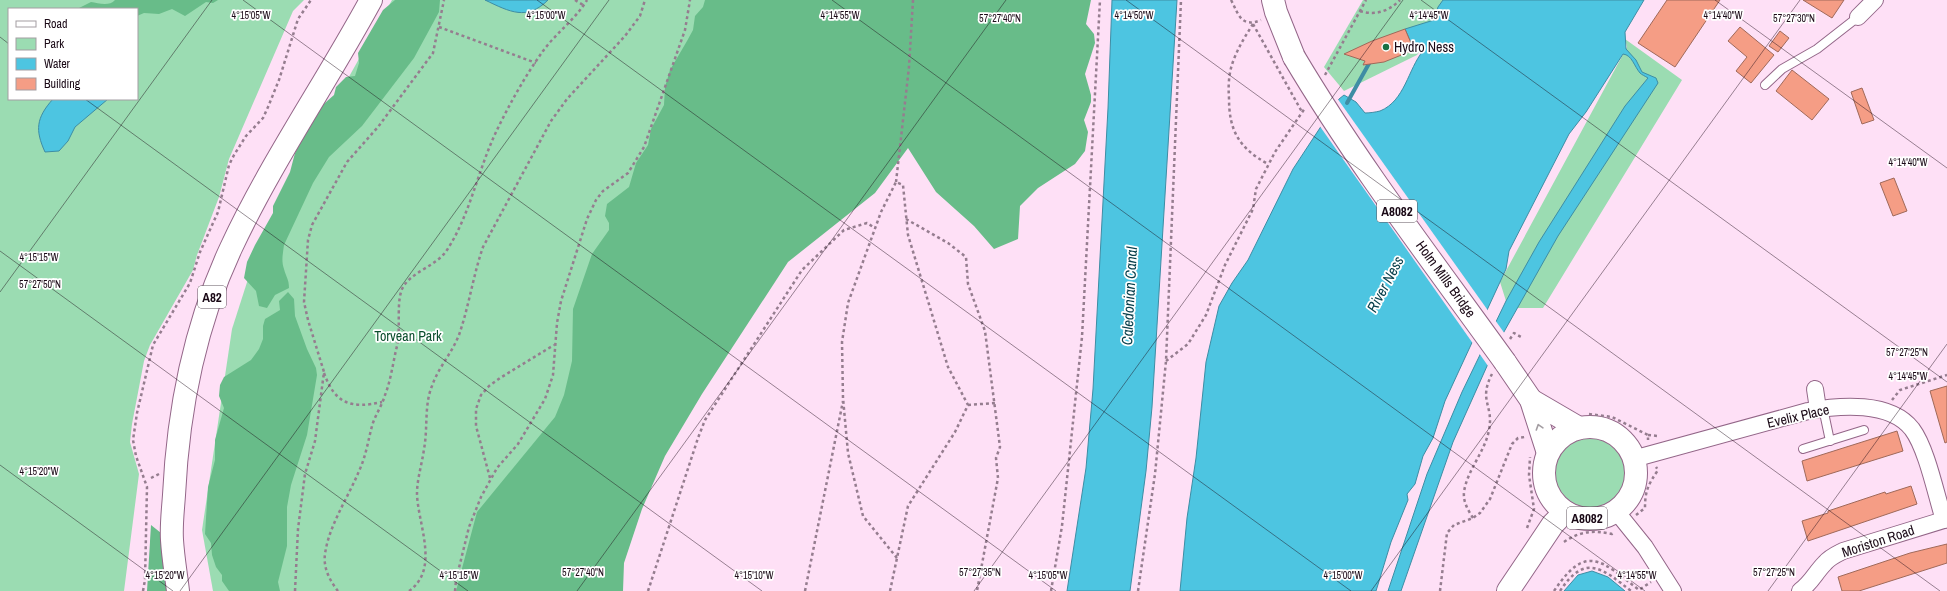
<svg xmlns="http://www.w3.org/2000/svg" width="1947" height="591" viewBox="0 0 1947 591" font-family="'Archivo Narrow',sans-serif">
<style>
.green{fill:#9bdcb2;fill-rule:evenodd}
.forest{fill:#68bc89}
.water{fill:#4dc5e1;stroke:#3e8da4}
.pier{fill:#fee0f6}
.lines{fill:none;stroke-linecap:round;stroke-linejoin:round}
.stream{stroke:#3e8da4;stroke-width:4}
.building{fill:#f59d85;stroke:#9f695a}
.service-casing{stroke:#936688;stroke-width:10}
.minor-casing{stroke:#936688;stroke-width:18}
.primary-casing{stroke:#936688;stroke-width:24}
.trunk-casing{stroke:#936688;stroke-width:24}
.path{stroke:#957d8f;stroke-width:2.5;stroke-dasharray:3 3;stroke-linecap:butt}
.service{stroke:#fff;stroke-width:8}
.minor{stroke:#fff;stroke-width:16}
.primary{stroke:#fff;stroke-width:22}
.trunk{stroke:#fff;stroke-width:22}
.primary-bridge-casing{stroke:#936688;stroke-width:24;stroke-linecap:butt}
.primary-bridge{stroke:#fff;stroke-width:22}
.oneway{stroke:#a39da2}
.ticks{fill:none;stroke:#1a0916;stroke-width:1;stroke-opacity:0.45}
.poi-dot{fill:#187044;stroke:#fff;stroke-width:1.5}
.labels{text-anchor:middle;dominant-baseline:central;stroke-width:3.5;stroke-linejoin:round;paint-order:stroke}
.shield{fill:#fff;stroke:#5f535c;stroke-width:1}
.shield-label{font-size:13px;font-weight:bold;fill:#1a0916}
.poi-label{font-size:14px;fill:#1a0916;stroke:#fff;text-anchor:start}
.street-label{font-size:14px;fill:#1a0916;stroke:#fff}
.park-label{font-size:14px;fill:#0b4e2d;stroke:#fff}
.water-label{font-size:15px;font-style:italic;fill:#09404c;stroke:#fff}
.ticks-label{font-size:10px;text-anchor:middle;fill:#1a0916;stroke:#fff;stroke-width:3.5;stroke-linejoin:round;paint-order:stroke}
</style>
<rect width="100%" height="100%" fill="#fee0f6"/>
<g class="green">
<path d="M0 0H304L293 11 229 159 219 197 197 255 193 270 150 345 144 361 132 424 130 442 139 474 124 591H0ZM9 9H137V99H9Z"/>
<path d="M392 0H715L569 408 469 591H213L202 530 232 329 258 248 300 164Z"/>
<path d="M1363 0H1457L1417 55 1344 91 1324 67Z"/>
<path d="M1625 39 1682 80 1543 308H1516L1506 301 1500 282 1627 47Z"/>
<circle cx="1590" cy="473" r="37"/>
</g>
<g class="forest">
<path d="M115 0H218L213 3 206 2 185 16 172 9 159 14 144 13 137 16V9H77L91 2C98 3 109 7 115 0Z"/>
<path d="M395 0H440L439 12 414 58 362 126 329 157 313 183 284 245C283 253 281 261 284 269 286 277 289 279 289 288L275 295 267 308 259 306 256 291 244 278 247 262 255 245 273 213V206L290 172 295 153 318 109 334 95 336 87 346 77 355 76 359 63 358 53 383 10Z"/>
<path d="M705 0H1091L1086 24 1094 34 1095 43 1085 74 1091 95V102L1084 120 1088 132 1085 151 1075 164 1038 188 1020 206 1018 239 994 249 974 226 936 192 908 148 875 193 788 262 702 394 665 456 642 509 624 563 623 591H456L477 512 555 417 564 395 572 361 573 309 592 254 609 230V223L605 216 607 204 629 187 636 163 648 145 651 129 664 105 665 87 670 70 687 41 693 30 695 16 703 7Z"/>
<path d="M288 292 294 299 295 316 307 349 316 368 317 375 307 435 291 485 287 507V546L278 582 280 591H229L222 581V575L216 567 212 555 211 543 205 534 208 487 215 460V440L224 408 219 396 220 385 224 377 251 360 259 349 263 339V326L265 319 280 310 279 301Z"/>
<path d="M151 525 161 533 167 591H147Z"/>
</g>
<g class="water">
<path d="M485 0H548C527 21 510 12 485 0Z"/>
<path d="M1112 0H1177L1152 407 1146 471 1130 591H1067L1086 468 1093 389 1108 108Z"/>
<path d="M1443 0H1644L1625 32 1626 49 1636 60 1642 72 1656 78 1658 83 1558 236 1496 346 1453 442 1401 591H1388L1427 474 1462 392 1506 301 1539 242 1625 106 1648 78C1645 76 1642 75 1640 73 1634 66 1632 55 1623 54L1586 112 1569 134 1509 251 1506 269 1445 401 1433 438 1423 456 1415 484 1407 494 1408 500 1391 542 1376 591H1180L1187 518 1196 458 1206 362 1219 306 1232 283 1248 260 1293 169 1339 99 1344 95 1356 102 1365 113C1370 113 1376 112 1380 111 1405 101 1408 69 1423 51L1422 47 1414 50 1405 29 1434 20 1438 7Z"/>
<path d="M53 99H108L75 127 68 141 59 151 45 152C35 130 36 118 53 99Z"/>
<path d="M1592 571 1608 577 1625 591H1564L1578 575Z"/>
</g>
<g class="pier">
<path d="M1337 98 1489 312 1474 345 1319 125Z"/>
<path d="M1495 320 1505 334 1488 366 1479 353Z"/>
</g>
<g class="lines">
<path class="stream" d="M1347 103 1371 60"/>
</g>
<g class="building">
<path d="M1667 0H1720L1675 67 1638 43Z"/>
<path d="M1803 0H1844L1832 18Z"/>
<path d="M1740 27 1774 55 1751 83 1736 71 1747 57 1728 41Z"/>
<path d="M1405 29 1414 50 1384 62 1363 65 1365 61 1344 54 1372 41Z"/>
<path d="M1780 31 1789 38 1778 52 1769 46Z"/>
<path d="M1792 70 1829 99 1812 120 1776 91Z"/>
<path d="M1862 88 1874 120 1862 124 1851 92Z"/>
<path d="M1894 178 1907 211 1893 216 1880 183Z"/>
<path d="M1947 386V442L1945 443 1930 391Z"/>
<path d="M1897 431 1903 451 1807 481 1802 461Z"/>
<path d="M1911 486 1917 504 1808 541 1802 521 1828 513V511L1885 492 1886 494Z"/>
<path d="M1947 544V563L1859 591H1842L1838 577 1910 553Z"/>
</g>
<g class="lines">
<defs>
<g id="service">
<path d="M1765 85 1782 69 1817 49 1858 17"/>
<path d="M1823 408 1830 441"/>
<path d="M1803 449 1864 430"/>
</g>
<g id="minor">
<path d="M1858 17 1875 0"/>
<path d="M1815 389 1818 409"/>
<path d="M1633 459 1808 411C1840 405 1890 401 1912 429 1927 449 1936 495 1944 520"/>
<path d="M1616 511 1645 547 1673 591"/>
<path d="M1800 591C1812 582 1815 573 1825 563 1830 557 1837 554 1843 551L1947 519"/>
</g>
<g id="primary">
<path d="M1273 0 1276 12 1294 57"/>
<path d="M1505 362 1531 400 1548 453"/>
<path d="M1531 400 1579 428"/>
<circle cx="1590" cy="473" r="46"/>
<path d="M1508 591 1553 524 1565 512"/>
</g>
<path id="trunk" d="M178 591C176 574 173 557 172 540 171 525 173 510 174 495 178 411 195 325 231 248 271 162 326 83 371 0"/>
</defs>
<use href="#service" class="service-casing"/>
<use href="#minor" class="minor-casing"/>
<use href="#primary" class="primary-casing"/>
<use href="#trunk" class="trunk-casing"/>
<g class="path">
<path d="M575 0 583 5"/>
<path d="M1231 0C1239 15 1241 28 1261 20"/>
<path d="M1360 11C1376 16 1389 11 1400 0"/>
<path d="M1253 24C1246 35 1239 46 1234 59 1229 71 1228 84 1229 98 1229 131 1239 148 1268 164"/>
<path d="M1253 24 1302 112"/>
<path d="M439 27 536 63"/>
<path d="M1325 75 1366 0"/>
<path d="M896 182 909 67 913 0"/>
<path d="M906 219 948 243 966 257 968 284 985 331 1000 447 996 458 998 478 977 591"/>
<path d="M1510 339 1514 333 1521 337"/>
<path d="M1166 361 1188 344 1206 315 1225 265 1253 209 1256 189 1275 152 1305 108"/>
<path d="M324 373C335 404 351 409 382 402"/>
<path d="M1892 400 1900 390 1947 375"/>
<path d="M968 405 995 403"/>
<path d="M1589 414 1612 417 1648 435V440"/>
<path d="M1648 435 1658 436"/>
<path d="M151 478 159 474"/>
<path d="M490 478 476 426V409L481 395 489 386 500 378 554 345"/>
<path d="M1636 515 1645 508C1645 491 1648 485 1658 470L1656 467"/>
<path d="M1473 518C1468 510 1463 502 1464 492 1467 470 1485 452 1489 430 1494 405 1478 401 1492 374"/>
<path d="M1527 528 1534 509 1529 475 1530 457"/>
<path d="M1564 542C1580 531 1594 530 1612 534L1615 532"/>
<path d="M143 591 145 580 147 487 136 456 133 440 137 413 153 345 190 283 200 252 218 212 229 165 234 155 246 136 263 118 268 107 279 80 298 19 311 0"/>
<path d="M295 591 298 529 305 474 315 441 324 372 308 320 304 302 308 240 312 225 347 162 378 127 433 53 444 0"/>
<path d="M338 591C330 581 323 568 325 554 329 525 348 498 359 471 366 456 368 441 372 426 375 415 382 406 385 395 391 380 393 362 397 346 401 329 396 304 402 289 411 271 436 267 447 250 470 215 478 170 496 132 509 105 525 76 543 51 556 33 575 20 587 0"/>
<path d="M409 591C440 569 418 525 417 494 417 479 422 464 424 449 428 429 424 405 432 386 438 368 452 353 459 335 469 306 473 276 483 247L551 121 567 99 625 36 640 16 645 0"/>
<path d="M455 591 456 580 469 527 481 497 497 468 518 444 545 399 553 375 557 323 561 301 587 219 596 200 603 191 628 173 644 147 685 30 690 0"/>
<path d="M648 591 698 438 705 420 802 270 844 230 867 223 875 228"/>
<path d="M805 591 843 401"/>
<path d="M890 591 908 506 955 432 968 405 948 367 908 235 903 185 896 182 881 212 848 303 842 342 843 398 848 453 863 516 897 558"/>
<path d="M1051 591 1062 526 1082 337 1100 0"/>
<path d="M1138 591 1155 474 1166 361 1181 0"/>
<path d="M1440 591 1447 533 1454 525 1473 518 1480 513 1490 499 1512 444 1518 438 1525 437"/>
<path d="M1554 591C1586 543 1601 560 1639 590L1651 582"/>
<path d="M1560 591C1585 553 1602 568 1631 591"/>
</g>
<use href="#service" class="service"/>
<use href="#minor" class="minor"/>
<use href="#primary" class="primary"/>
<use href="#trunk" class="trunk"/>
<defs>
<path id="primary-bridge" d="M1294 57C1357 163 1433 262 1505 362"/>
</defs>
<use href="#primary-bridge" class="primary-bridge-casing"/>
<use href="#primary-bridge" class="primary-bridge"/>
</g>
<defs><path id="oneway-chevron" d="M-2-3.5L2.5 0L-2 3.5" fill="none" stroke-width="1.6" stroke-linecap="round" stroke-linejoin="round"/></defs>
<use class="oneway" href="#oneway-chevron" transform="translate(1539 427) rotate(-108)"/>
<path class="ticks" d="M243 0 1056 591M537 0 1351 591M832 0 1645 591M1126 0 1940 591M1421 0 1947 382M1715 0 1947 168M0 37 9 44M85 99 762 591M0 251 468 591M0 292 212 0M0 465 173 591M180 591 609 0M577 591 1006 0M974 591 1403 0M1371 591 1800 0M1768 591 1947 344"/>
<circle class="poi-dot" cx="1386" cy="47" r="4"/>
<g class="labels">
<g class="shield">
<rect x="1377" y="200" width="40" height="22" rx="3"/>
<rect x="198" y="286" width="28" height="22" rx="3"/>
<rect x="1567" y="507" width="40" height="22" rx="3"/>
</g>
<g class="shield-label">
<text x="1397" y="211">A8082</text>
<text x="212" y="297">A82</text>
<text x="1587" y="518">A8082</text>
</g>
<g class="poi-label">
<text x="1394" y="47">Hydro Ness</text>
</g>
<g class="street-label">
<text transform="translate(1446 279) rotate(54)">Holm Mills Bridge</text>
<text transform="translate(1798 416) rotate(-13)">Evelix Place</text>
<text transform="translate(1878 541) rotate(-18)">Moriston Road</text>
</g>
<g class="park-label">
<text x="408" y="336">Torvean Park</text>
</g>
<g class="water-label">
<text transform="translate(1385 284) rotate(-62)">River Ness</text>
<text transform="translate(1129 296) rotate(-87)">Caledonian Canal</text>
</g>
</g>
<g class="ticks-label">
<text x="1429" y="19">4°14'45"W</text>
<text x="251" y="19">4°15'05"W</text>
<text x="546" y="19">4°15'00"W</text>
<text x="840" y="19">4°14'55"W</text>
<text x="1134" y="19">4°14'50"W</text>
<text x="1723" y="19">4°14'40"W</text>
<text x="1000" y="22">57°27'40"N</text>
<text x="1794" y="22">57°27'30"N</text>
<text x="1908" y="166">4°14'40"W</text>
<text x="39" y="261">4°15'15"W</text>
<text x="40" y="288">57°27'50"N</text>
<text x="1907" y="356">57°27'25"N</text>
<text x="1908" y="380">4°14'45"W</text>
<text x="39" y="475">4°15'20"W</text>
<text x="583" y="576">57°27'40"N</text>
<text x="980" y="576">57°27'35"N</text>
<text x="1774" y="576">57°27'25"N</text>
<text x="165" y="579">4°15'20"W</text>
<text x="459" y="579">4°15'15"W</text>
<text x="754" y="579">4°15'10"W</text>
<text x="1048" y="579">4°15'05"W</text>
<text x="1343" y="579">4°15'00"W</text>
<text x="1637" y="579">4°14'55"W</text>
</g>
<rect x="8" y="8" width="130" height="92" fill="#ffffff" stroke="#a39da2"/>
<rect x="16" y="21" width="20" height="6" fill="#ffffff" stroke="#a39da2"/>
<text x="44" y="28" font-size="12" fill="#1a0916">Road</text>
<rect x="16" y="38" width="20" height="12" fill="#9bdcb2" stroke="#a39da2"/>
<text x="44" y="48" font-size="12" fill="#1a0916">Park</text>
<rect x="16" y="58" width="20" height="12" fill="#4dc5e1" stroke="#a39da2"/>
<text x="44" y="68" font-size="12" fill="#1a0916">Water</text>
<rect x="16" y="78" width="20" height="12" fill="#f59d85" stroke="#a39da2"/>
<text x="44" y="88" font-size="12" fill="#1a0916">Building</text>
</svg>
